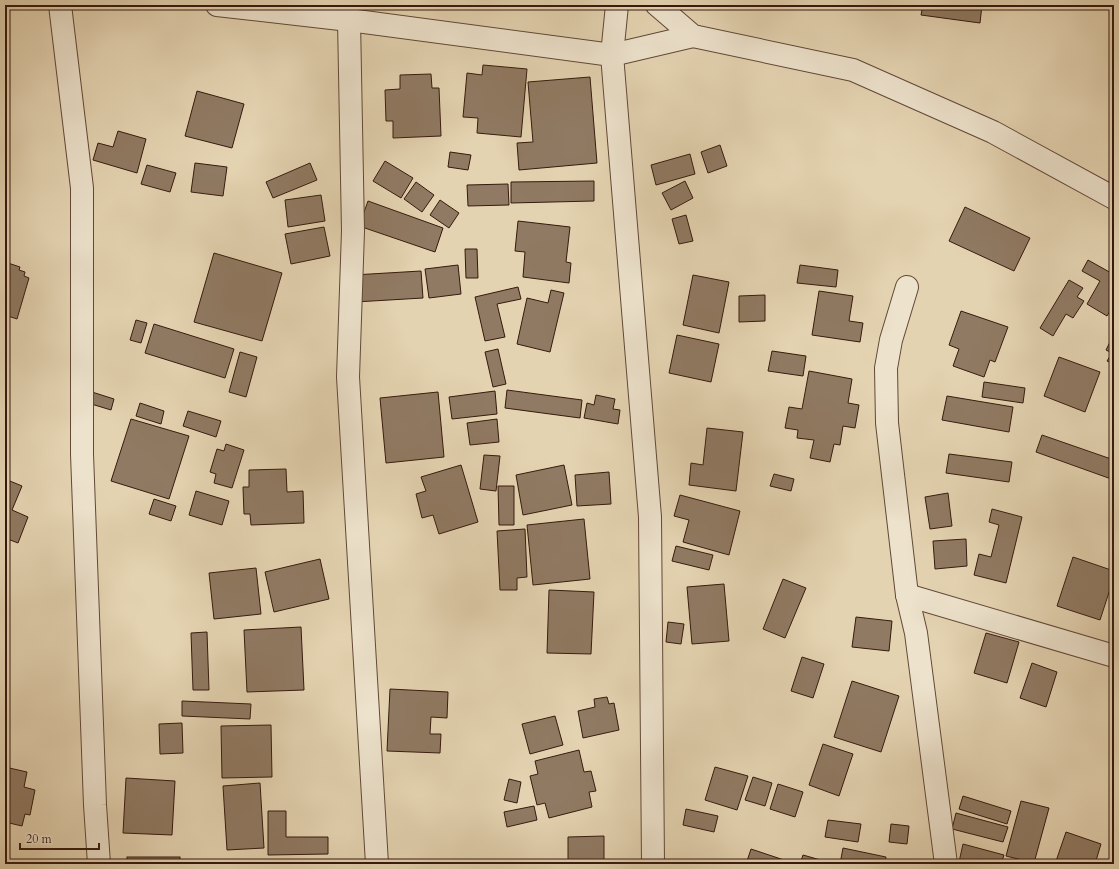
<svg xmlns="http://www.w3.org/2000/svg" width="1119" height="869" viewBox="0 0 1119 869" font-family="Cardo,serif">
<style>
.building{fill:#907a63;stroke:#361a0e}
.lines{fill:none;stroke-linecap:round;stroke-linejoin:round}
.street-casing{stroke:#624837;stroke-width:24}
.street{stroke:#ede2cc;stroke-width:22}
</style>
<rect width="100%" height="100%" fill="#e4d3b1"/>
<filter id="stains"><feTurbulence type="fractalNoise" baseFrequency=".005" numOctaves="4"/><feColorMatrix values="0 0 0 0 .2 0 0 0 0 .09 0 0 0 0 .02 0 0 0 .5 -.17"/></filter>
<radialGradient id="worn" r=".72"><stop offset=".6" stop-color="#630" stop-opacity="0"/><stop offset="1" stop-color="#630" stop-opacity=".3"/></radialGradient>
<g class="building">
<path d="M923 5H982L980 23 921 15Z"/>
<path d="M483 65 527 69 521 137 477 133 478 118 463 117 467 73 482 75Z"/>
<path d="M431 74 432 88H439L441 136 393 138V121H386L385 90 400 89V75Z"/>
<path d="M590 77 597 163 519 170 517 143 533 142 528 82Z"/>
<path d="M197 91 244 104 232 148 185 136Z"/>
<path d="M118 131 146 139 137 173 93 160 98 143 113 147Z"/>
<path d="M720 145 727 166 708 173 701 152Z"/>
<path d="M450 152 471 155 468 170 448 167Z"/>
<path d="M690 154 695 174 656 185 651 165Z"/>
<path d="M385 161 413 178 401 198 373 181Z"/>
<path d="M195 163 227 167 223 196 191 192Z"/>
<path d="M310 163 317 180 273 198 266 182Z"/>
<path d="M147 165 176 173 170 192 141 184Z"/>
<path d="M594 181V201L511 203V182Z"/>
<path d="M685 181 693 198 671 210 662 193Z"/>
<path d="M416 182 434 195 422 212 404 199Z"/>
<path d="M508 184 509 205 468 206 467 185Z"/>
<path d="M321 195 325 221 288 227 285 200Z"/>
<path d="M440 200 459 213 449 228 430 215Z"/>
<path d="M368 201 443 228 435 252 359 226Z"/>
<path d="M965 207 1030 238 1014 271 949 241Z"/>
<path d="M686 215 693 241 679 244 672 219Z"/>
<path d="M518 221 570 227 566 262 571 263 569 283 523 277 525 252 515 251Z"/>
<path d="M324 227 330 256 291 264 285 234Z"/>
<path d="M465 249H477L478 278H466Z"/>
<path d="M214 253 282 273 262 341 194 322Z"/>
<path d="M1088 260 1113 274 1114 273V304L1107 316 1087 304 1100 281 1082 271Z"/>
<path d="M5 262 20 267 19 270 25 272 24 276 29 278 17 319 5 315Z"/>
<path d="M458 265 461 294 429 298 425 269Z"/>
<path d="M800 265 838 270 836 287 797 283Z"/>
<path d="M421 271 423 298 355 302 353 275Z"/>
<path d="M693 275 729 282 719 333 683 325Z"/>
<path d="M1069 280 1083 288 1077 297 1084 301 1073 318 1066 314 1053 336 1040 328Z"/>
<path d="M518 287 521 299 497 304 505 337 485 341 475 297Z"/>
<path d="M551 290 564 293 550 352 517 344 527 298 548 303Z"/>
<path d="M819 291 853 296 849 321 863 323 860 342 812 335Z"/>
<path d="M765 295V321L739 322V296Z"/>
<path d="M961 311 1008 327 995 362 990 360 984 377 953 366 959 349 949 345Z"/>
<path d="M136 320 147 323 141 343 130 340Z"/>
<path d="M154 324 234 349 225 378 145 353Z"/>
<path d="M1114 334V364L1107 361 1112 353 1106 350Z"/>
<path d="M677 335 719 344 711 382 669 373Z"/>
<path d="M498 349 506 384 493 387 485 352Z"/>
<path d="M772 351 806 356 803 376 768 371Z"/>
<path d="M240 352 257 357 246 397 229 392Z"/>
<path d="M1059 357 1100 372 1085 412 1044 396Z"/>
<path d="M809 371 852 379 848 403 859 405 855 428 843 426 840 445 834 444 830 462 810 458 814 440 797 438 798 430 785 428 789 407 802 409Z"/>
<path d="M984 382 1025 388 1023 403 982 397Z"/>
<path d="M507 390 582 400 580 418 505 408Z"/>
<path d="M495 391 497 414 452 419 449 397Z"/>
<path d="M92 392 114 399 111 410 88 403Z"/>
<path d="M438 392 444 457 386 463 380 398Z"/>
<path d="M596 395 615 399 613 409 620 410 618 424 584 418 587 403 594 405Z"/>
<path d="M947 396 1013 407 1009 432 942 420Z"/>
<path d="M140 403 164 411 161 424 136 416Z"/>
<path d="M188 411 221 421 216 437 183 426Z"/>
<path d="M131 419 189 436 169 499 111 481Z"/>
<path d="M497 419 499 442 470 445 467 423Z"/>
<path d="M707 428 743 432 736 491 689 485 691 463 703 465Z"/>
<path d="M1042 435 1114 460V480L1036 452Z"/>
<path d="M226 444 244 450 232 488 214 483 216 474 210 472 217 449 224 451Z"/>
<path d="M949 454 1012 462 1009 482 946 473Z"/>
<path d="M484 455 500 456 496 491 480 489Z"/>
<path d="M461 465 478 522 439 534 433 515 422 518 416 494 426 491 421 477Z"/>
<path d="M564 465 572 505 523 515 516 475Z"/>
<path d="M286 469 287 492 303 491 304 523 251 525 250 514H244L243 487H249V470Z"/>
<path d="M609 472 611 504 577 506 575 475Z"/>
<path d="M774 474 794 479 791 491 770 486Z"/>
<path d="M5 479 22 486 12 510 28 517 18 543 5 538Z"/>
<path d="M498 486H514V525H499Z"/>
<path d="M196 491 229 501 222 525 189 515Z"/>
<path d="M948 493 952 526 930 529 925 497Z"/>
<path d="M680 495 740 511 729 555 683 542 689 520 674 516Z"/>
<path d="M154 499 176 506 171 521 149 514Z"/>
<path d="M992 509 1022 517 1006 583 974 575 979 554 991 557 999 525 989 522Z"/>
<path d="M584 519 590 579 533 585 527 525Z"/>
<path d="M525 529 527 577 517 578V590H500L497 531Z"/>
<path d="M966 539 967 566 935 569 933 541Z"/>
<path d="M676 546 713 555 709 570 672 561Z"/>
<path d="M1073 557 1114 571V577L1100 620 1057 606Z"/>
<path d="M320 559 329 599 274 612 265 572Z"/>
<path d="M256 568 261 614 214 619 209 573Z"/>
<path d="M783 579 806 588 785 638 763 629Z"/>
<path d="M724 584 729 641 692 644 687 587Z"/>
<path d="M549 590 594 592 591 654 547 653Z"/>
<path d="M856 617 892 621 889 651 852 647Z"/>
<path d="M668 622 684 624 681 644 666 642Z"/>
<path d="M301 627 304 690 247 692 244 630Z"/>
<path d="M207 632 209 690H193L191 633Z"/>
<path d="M986 633 1019 642 1007 683 974 673Z"/>
<path d="M802 657 824 664 813 698 791 691Z"/>
<path d="M1032 663 1057 672 1046 707 1020 698Z"/>
<path d="M852 681 899 696 881 752 834 737Z"/>
<path d="M390 689 448 692 447 718 431 717 430 734H441L440 753 387 751Z"/>
<path d="M607 697 609 704 614 703 619 730 583 738 578 711 595 707 594 699Z"/>
<path d="M182 701 251 704 250 719 182 716Z"/>
<path d="M555 716 563 745 530 754 522 724Z"/>
<path d="M182 723 183 753 160 754 159 724Z"/>
<path d="M271 725 272 777 222 778 221 726Z"/>
<path d="M823 744 853 754 839 796 809 785Z"/>
<path d="M579 750 584 772 591 771 596 791 589 792 592 807 549 818 545 803 537 805 530 776 538 774 535 761Z"/>
<path d="M5 767 27 772 24 787 35 790 30 815 25 814 22 826 5 822Z"/>
<path d="M715 767 748 776 737 810 705 800Z"/>
<path d="M753 777 772 783 765 806 745 800Z"/>
<path d="M126 778 175 781 172 835 123 833Z"/>
<path d="M509 779 521 782 517 803 504 800Z"/>
<path d="M260 783 264 848 227 850 223 786Z"/>
<path d="M778 784 803 792 795 817 770 809Z"/>
<path d="M963 796 1011 811 1007 824 959 809Z"/>
<path d="M1021 801 1049 808 1034 863 1006 856Z"/>
<path d="M534 806 537 820 507 827 504 812Z"/>
<path d="M686 809 718 816 714 832 683 825Z"/>
<path d="M268 811H286V837H328V854L268 855Z"/>
<path d="M956 813 1008 827 1003 842 952 829Z"/>
<path d="M828 820 861 824 858 842 825 837Z"/>
<path d="M891 824 909 826 907 844 889 842Z"/>
<path d="M1066 832 1101 844 1095 864H1055Z"/>
<path d="M604 836V864H568V837Z"/>
<path d="M963 844 1004 855 1001 864H968L959 862Z"/>
<path d="M843 848 886 857 885 864H840Z"/>
<path d="M751 849 790 862 789 864H746Z"/>
<path d="M803 855 824 861 823 864H800Z"/>
<rect x="127" y="857" width="53" height="7"/>
<path d="M274 860V864H230Z"/>
</g>
<g class="lines">
<defs>
<g id="street">
<path d="M60 5 82 188V454L95 805 99 864"/>
<path d="M217 5 349 20 612 55 693 36"/>
<path d="M617 5 612 55 650 517 653 864"/>
<path d="M657 5 693 36 853 70 993 132 1114 198"/>
<path d="M349 20 353 231 348 377 377 864"/>
<path d="M907 287 891 340 886 368 887 423 907 595 916 633 946 864"/>
<path d="M907 595 1114 656"/>
</g>
</defs>
<use href="#street" class="street-casing"/>
<use href="#street" class="street"/>
</g>
<rect width="1119" height="869" fill="none" stroke="#e4d3b1" stroke-width="20"/>
<rect x="6" y="6" width="1107" height="857" fill="none" stroke="#361a0e" stroke-width="2"/>
<rect x="10" y="10" width="1099" height="849" fill="none" stroke="#361a0e"/>
<path d="M20 843v6h79v-6" fill="none" stroke="#361a0e" stroke-width="2"/>
<text x="26" y="843" font-size="12" fill="#361a0e" stroke="#ede2cc" stroke-width="3" paint-order="stroke">20 m</text>
<rect width="100%" height="100%" filter="url(#stains)"/>
<rect width="100%" height="100%" fill="url(#worn)"/>
</svg>
